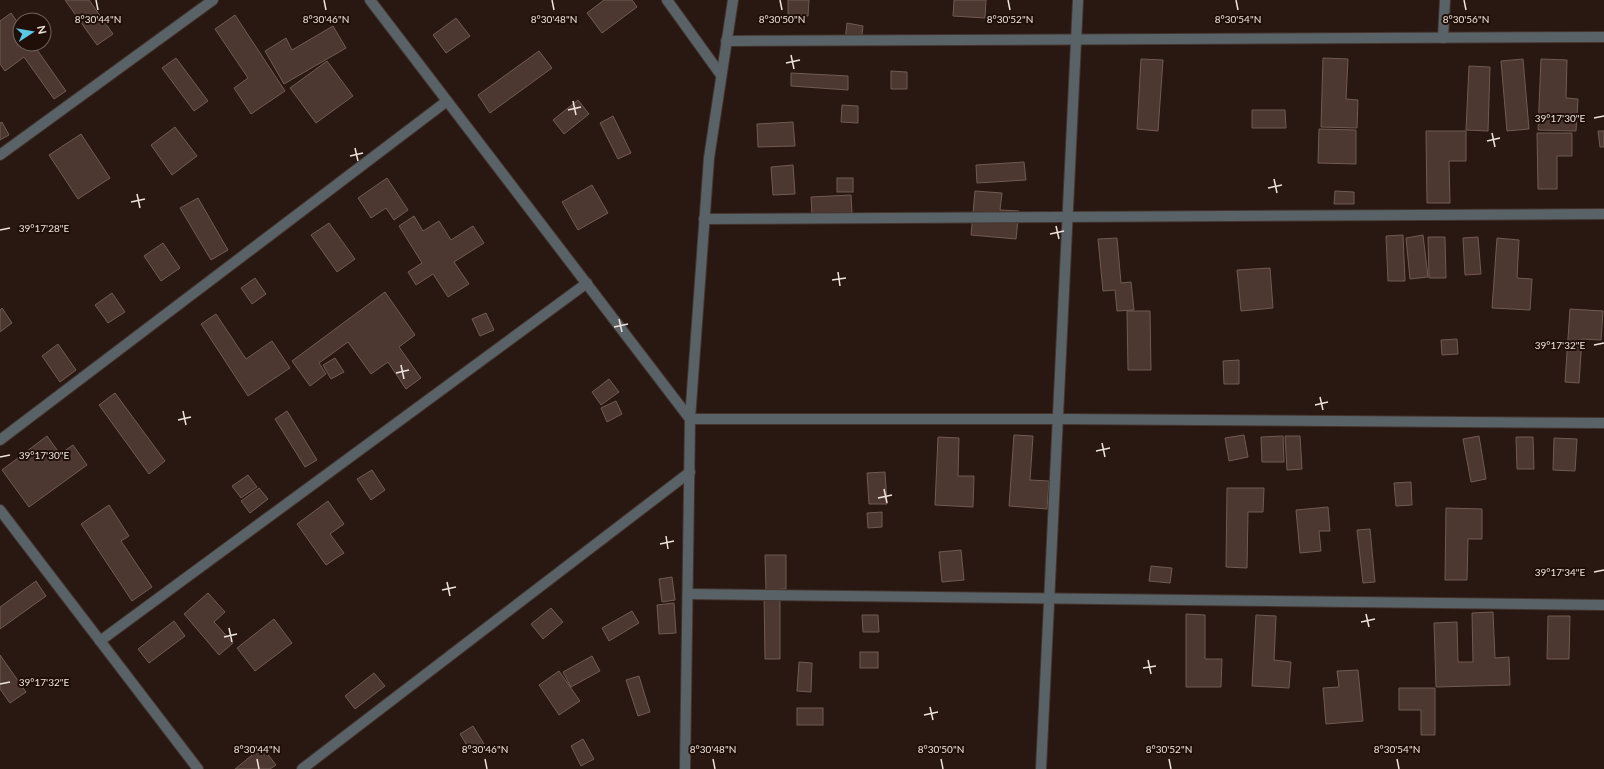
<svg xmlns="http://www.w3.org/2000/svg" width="1604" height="769" viewBox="0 0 1604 769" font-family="Lato,sans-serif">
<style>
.building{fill:#4c3831;stroke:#705b52}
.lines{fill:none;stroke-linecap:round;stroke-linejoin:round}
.minor-casing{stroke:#45342e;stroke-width:12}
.minor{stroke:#596367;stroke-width:10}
.ticks{fill:none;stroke:#efe3de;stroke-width:1.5}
.ticks-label{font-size:10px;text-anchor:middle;fill:#efe3de;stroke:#200f09;stroke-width:4;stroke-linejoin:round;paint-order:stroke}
</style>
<rect width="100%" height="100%" fill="#291811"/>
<g class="building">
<path d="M65 0H89L113 34 97 45Z"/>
<path d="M604 0H632L637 7 602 33 587 13Z"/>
<path d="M788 0H809L808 16H788Z"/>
<path d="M954 0H986L985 18 953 16Z"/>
<path d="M11 13 20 26V44H33L66 91 54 99 24 57 5 71 0 64V21Z"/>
<path d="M235 15 285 91 251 114 234 88 248 78 215 29Z"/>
<path d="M456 18 470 36 446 53 433 35Z"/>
<path d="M847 23 863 26 861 43 845 41Z"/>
<path d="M333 26 346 48 284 84 265 51 286 38 292 50Z"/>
<path d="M539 51 552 68 490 113 478 95Z"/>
<path d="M176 58 208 101 194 111 162 68Z"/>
<path d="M1323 58 1348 59 1346 99 1358 100 1357 128 1321 127Z"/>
<path d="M1141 59 1163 60 1158 131 1137 129Z"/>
<path d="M1523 59 1529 129 1507 131 1501 61Z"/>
<path d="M1541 59 1567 60 1566 98 1578 99 1576 131 1538 130Z"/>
<path d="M327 61 353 96 316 123 290 88Z"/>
<path d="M1469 66 1490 67 1488 131 1466 130Z"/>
<path d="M891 71 907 72V89H891Z"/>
<path d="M791 73 848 76V90L791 86Z"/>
<path d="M578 100 589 114 564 134 553 120Z"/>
<path d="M842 105 858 106V123L841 122Z"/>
<path d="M1252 110H1285L1286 128H1252Z"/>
<path d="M613 116 631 153 618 159 600 123Z"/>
<path d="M2 122 9 135 0 140V123Z"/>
<path d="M793 122 795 146 758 147 757 124Z"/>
<path d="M175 127 197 156 172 175 151 145Z"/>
<path d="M1319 129 1356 130V164L1318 163Z"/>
<path d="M1426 131H1466V161H1449L1450 203H1427Z"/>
<path d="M1598 131H1604V147H1600Z"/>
<path d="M1537 133H1572V156H1557V189H1538Z"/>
<path d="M81 134 110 178 78 199 49 155Z"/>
<path d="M1024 162 1026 180 977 183 976 165Z"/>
<path d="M793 165 795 194 773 195 771 167Z"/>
<path d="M387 178 408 210 394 220 386 208 371 218 358 198Z"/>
<rect x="837" y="178" width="16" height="14"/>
<path d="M592 185 608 213 578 230 562 202Z"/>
<path d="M975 191 1002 193 1000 210 1019 211 1016 239 971 235Z"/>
<path d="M1335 191 1354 192V204H1334Z"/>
<path d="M851 195 852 213 812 215 811 197Z"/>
<path d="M198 198 228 250 211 260 180 208Z"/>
<path d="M414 216 423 231 439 221 451 240 473 226 484 243 454 262 469 284 448 297 433 274 416 285 408 272 422 263 399 226Z"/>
<path d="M329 223 355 259 337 272 311 235Z"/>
<path d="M1403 235 1405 281H1388L1386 236Z"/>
<path d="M1423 235 1428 277 1410 279 1406 238Z"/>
<path d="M1428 237H1445L1446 278H1429Z"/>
<path d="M1478 237 1481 274 1465 275 1463 238Z"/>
<path d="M1117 238 1121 283 1131 282 1134 310 1117 311 1115 290 1103 291 1098 239Z"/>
<path d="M1497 238 1519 240 1517 278 1532 279 1530 310 1492 308Z"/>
<path d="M163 243 180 268 161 281 144 256Z"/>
<path d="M1270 268 1273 308 1241 311 1237 270Z"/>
<path d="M255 278 266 294 252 304 241 288Z"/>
<path d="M385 292 415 335 399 347 421 378 406 389 388 362 371 374 348 342 319 363 326 374 310 386 292 361Z"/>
<path d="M112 293 125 312 108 323 95 305Z"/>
<path d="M2 308 12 323 0 332V310Z"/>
<path d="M1570 309 1603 311 1601 340 1582 339 1579 383 1565 382Z"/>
<path d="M1127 311H1150L1151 370H1128Z"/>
<path d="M486 313 494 330 480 336 472 319Z"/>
<path d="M216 314 246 359 272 341 290 368 248 396 201 324Z"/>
<path d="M1457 339 1458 354 1442 355 1441 340Z"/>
<path d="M58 344 76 370 60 382 42 356Z"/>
<path d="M335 358 344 372 331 379 323 365Z"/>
<path d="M1239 360V384H1224L1223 361Z"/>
<path d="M609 379 619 392 601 405 592 392Z"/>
<path d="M115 393 165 461 149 474 99 405Z"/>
<path d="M616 401 622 414 607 422 601 408Z"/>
<path d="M287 411 317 460 305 467 275 419Z"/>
<path d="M1014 435 1033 436 1030 480 1049 481 1047 509 1009 506Z"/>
<path d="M1244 435 1248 457 1229 461 1225 438Z"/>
<path d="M47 436 60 454 73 445 87 465 29 507 2 470Z"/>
<path d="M1283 436 1284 462H1262L1261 437Z"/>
<path d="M1285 436H1300L1302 469 1287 470Z"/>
<path d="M1479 436 1486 479 1471 482 1463 439Z"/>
<path d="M938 437 959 438 958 476H974L973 507 935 505Z"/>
<path d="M1516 437H1533L1534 469H1517Z"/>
<path d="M1554 438 1577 439 1575 471 1553 470Z"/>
<path d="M372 470 385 490 371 500 357 479Z"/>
<path d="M885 472 887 504H869L867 473Z"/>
<path d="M248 475 257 487 241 498 232 486Z"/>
<path d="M1411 482 1412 505 1396 506 1394 483Z"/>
<path d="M259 488 268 499 250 513 241 501Z"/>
<path d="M1227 488H1264L1263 512H1248L1247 568 1226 567Z"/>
<path d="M328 501 344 524 330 534 344 553 326 565 297 524Z"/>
<path d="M109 505 129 536 121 541 152 587 132 601 81 524Z"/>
<path d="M1328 507 1330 531H1319L1321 551 1300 553 1296 510Z"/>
<path d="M1446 508 1482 509V539H1468L1467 580H1445Z"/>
<path d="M882 512V527L868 528 867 513Z"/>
<path d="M1370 529 1375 582 1363 583 1357 530Z"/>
<path d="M961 550 964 580 942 582 939 552Z"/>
<path d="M765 555H786V589L766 590Z"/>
<path d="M1151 566 1172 568 1170 583 1149 581Z"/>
<path d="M672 577 675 600 662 602 659 579Z"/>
<path d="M36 581 46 596 0 629V607Z"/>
<path d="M764 592H780V659H765Z"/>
<path d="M208 593 225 612 214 622 233 643 219 655 184 614Z"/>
<path d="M674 603 676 633 659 634 657 605Z"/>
<path d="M551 608 563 622 543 639 531 624Z"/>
<path d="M632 611 639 623 609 641 602 628Z"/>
<path d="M1493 612 1495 658 1509 657 1510 685 1436 687 1434 623 1457 622 1458 662H1473L1472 613Z"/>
<path d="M1186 614 1205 615V659H1222L1221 687H1186Z"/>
<path d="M862 615H878L879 632H863Z"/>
<path d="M1256 615 1276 616 1274 660 1291 662 1289 688 1252 686Z"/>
<path d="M1548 616H1570L1569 659H1547Z"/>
<path d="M274 619 292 643 255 671 237 648Z"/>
<path d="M174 621 185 636 149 663 138 649Z"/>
<rect x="860" y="652" width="18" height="16"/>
<path d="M0 655 26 692 10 703 0 689Z"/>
<path d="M592 656 600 671 571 687 563 672Z"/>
<path d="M799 662 812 663 811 692 797 691Z"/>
<path d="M1358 670 1363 721 1326 724 1323 688 1339 687 1337 671Z"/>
<path d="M559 671 580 701 559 715 539 685Z"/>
<path d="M374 673 385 686 355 709 345 696Z"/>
<path d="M639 676 650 712 638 716 626 680Z"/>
<path d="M1399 688H1435V735H1421V710H1399Z"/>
<rect x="797" y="708" width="26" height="17"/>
<path d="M473 726 484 744 471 752 460 734Z"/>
<path d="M583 739 594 759 581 766 571 746Z"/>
<path d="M262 747 276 765 270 769H235Z"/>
</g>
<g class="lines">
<defs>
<g id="minor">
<path d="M370 0 690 419H1058L1604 423"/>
<path d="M667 0 721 75"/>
<path d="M1443 38 1445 0"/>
<path d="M726 41 1604 37"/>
<path d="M0 155 213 0"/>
<path d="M704 219 1604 214"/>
<path d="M0 440 447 101"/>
<path d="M0 510 198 769"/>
<path d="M689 594 1604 605"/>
<path d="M100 641 587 283"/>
<path d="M302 769 690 472"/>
<path d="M685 769 690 419 709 158 733 0"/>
<path d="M1041 769 1078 0"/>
</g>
</defs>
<use href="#minor" class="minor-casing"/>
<use href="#minor" class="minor"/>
</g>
<path class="ticks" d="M96 0 98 10M324 0 326 10M552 0 554 10M780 0 782 10M1008 0 1010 10M1236 0 1238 10M1464 0 1466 10M791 55 794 69M786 63 800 60M573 101 576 115M568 110 581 107M1594 118 1604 116M1492 133 1495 147M1487 141 1500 138M355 148 358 161M350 156 363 153M1274 179 1277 193M1268 188 1282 185M137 194 140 208M131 202 145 199M1056 226 1059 239M0 230 10 228M1050 234 1064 231M838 272 840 286M832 280 846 278M619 319 622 332M614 327 628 324M1594 345 1604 343M401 365 404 379M396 373 409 370M1320 397 1323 410M1315 405 1328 402M183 411 186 425M178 420 191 417M1102 443 1105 457M1096 451 1110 448M0 457 10 455M884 489 887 503M878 498 892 495M666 536 668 549M660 544 674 541M1594 572 1604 570M447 582 450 596M442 590 456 587M1366 614 1369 627M1361 622 1375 619M229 628 232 642M224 637 237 634M1148 660 1151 674M1143 668 1156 666M0 684 10 682M930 707 933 720M924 715 938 712M257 759 259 769M485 759 487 769M713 759 715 769M941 759 943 769M1169 759 1171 769M1397 759 1399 769"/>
<g class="ticks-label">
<text x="98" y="23">8°30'44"N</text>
<text x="326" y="23">8°30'46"N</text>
<text x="554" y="23">8°30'48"N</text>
<text x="782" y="23">8°30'50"N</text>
<text x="1010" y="23">8°30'52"N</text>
<text x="1238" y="23">8°30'54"N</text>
<text x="1466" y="23">8°30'56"N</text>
<text x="1560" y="122">39°17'30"E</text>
<text x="44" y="232">39°17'28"E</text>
<text x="1560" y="349">39°17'32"E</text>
<text x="44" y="459">39°17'30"E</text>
<text x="1560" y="576">39°17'34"E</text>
<text x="44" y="686">39°17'32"E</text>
<text x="257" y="753">8°30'44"N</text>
<text x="485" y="753">8°30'46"N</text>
<text x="713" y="753">8°30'48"N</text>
<text x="941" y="753">8°30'50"N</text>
<text x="1169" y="753">8°30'52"N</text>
<text x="1397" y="753">8°30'54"N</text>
</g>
<g transform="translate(32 32) rotate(78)"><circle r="19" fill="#200f09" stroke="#73645e"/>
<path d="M0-3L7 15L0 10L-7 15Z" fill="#5bc8e6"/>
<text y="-6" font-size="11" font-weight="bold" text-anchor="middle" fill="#efe3de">N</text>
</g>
</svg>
